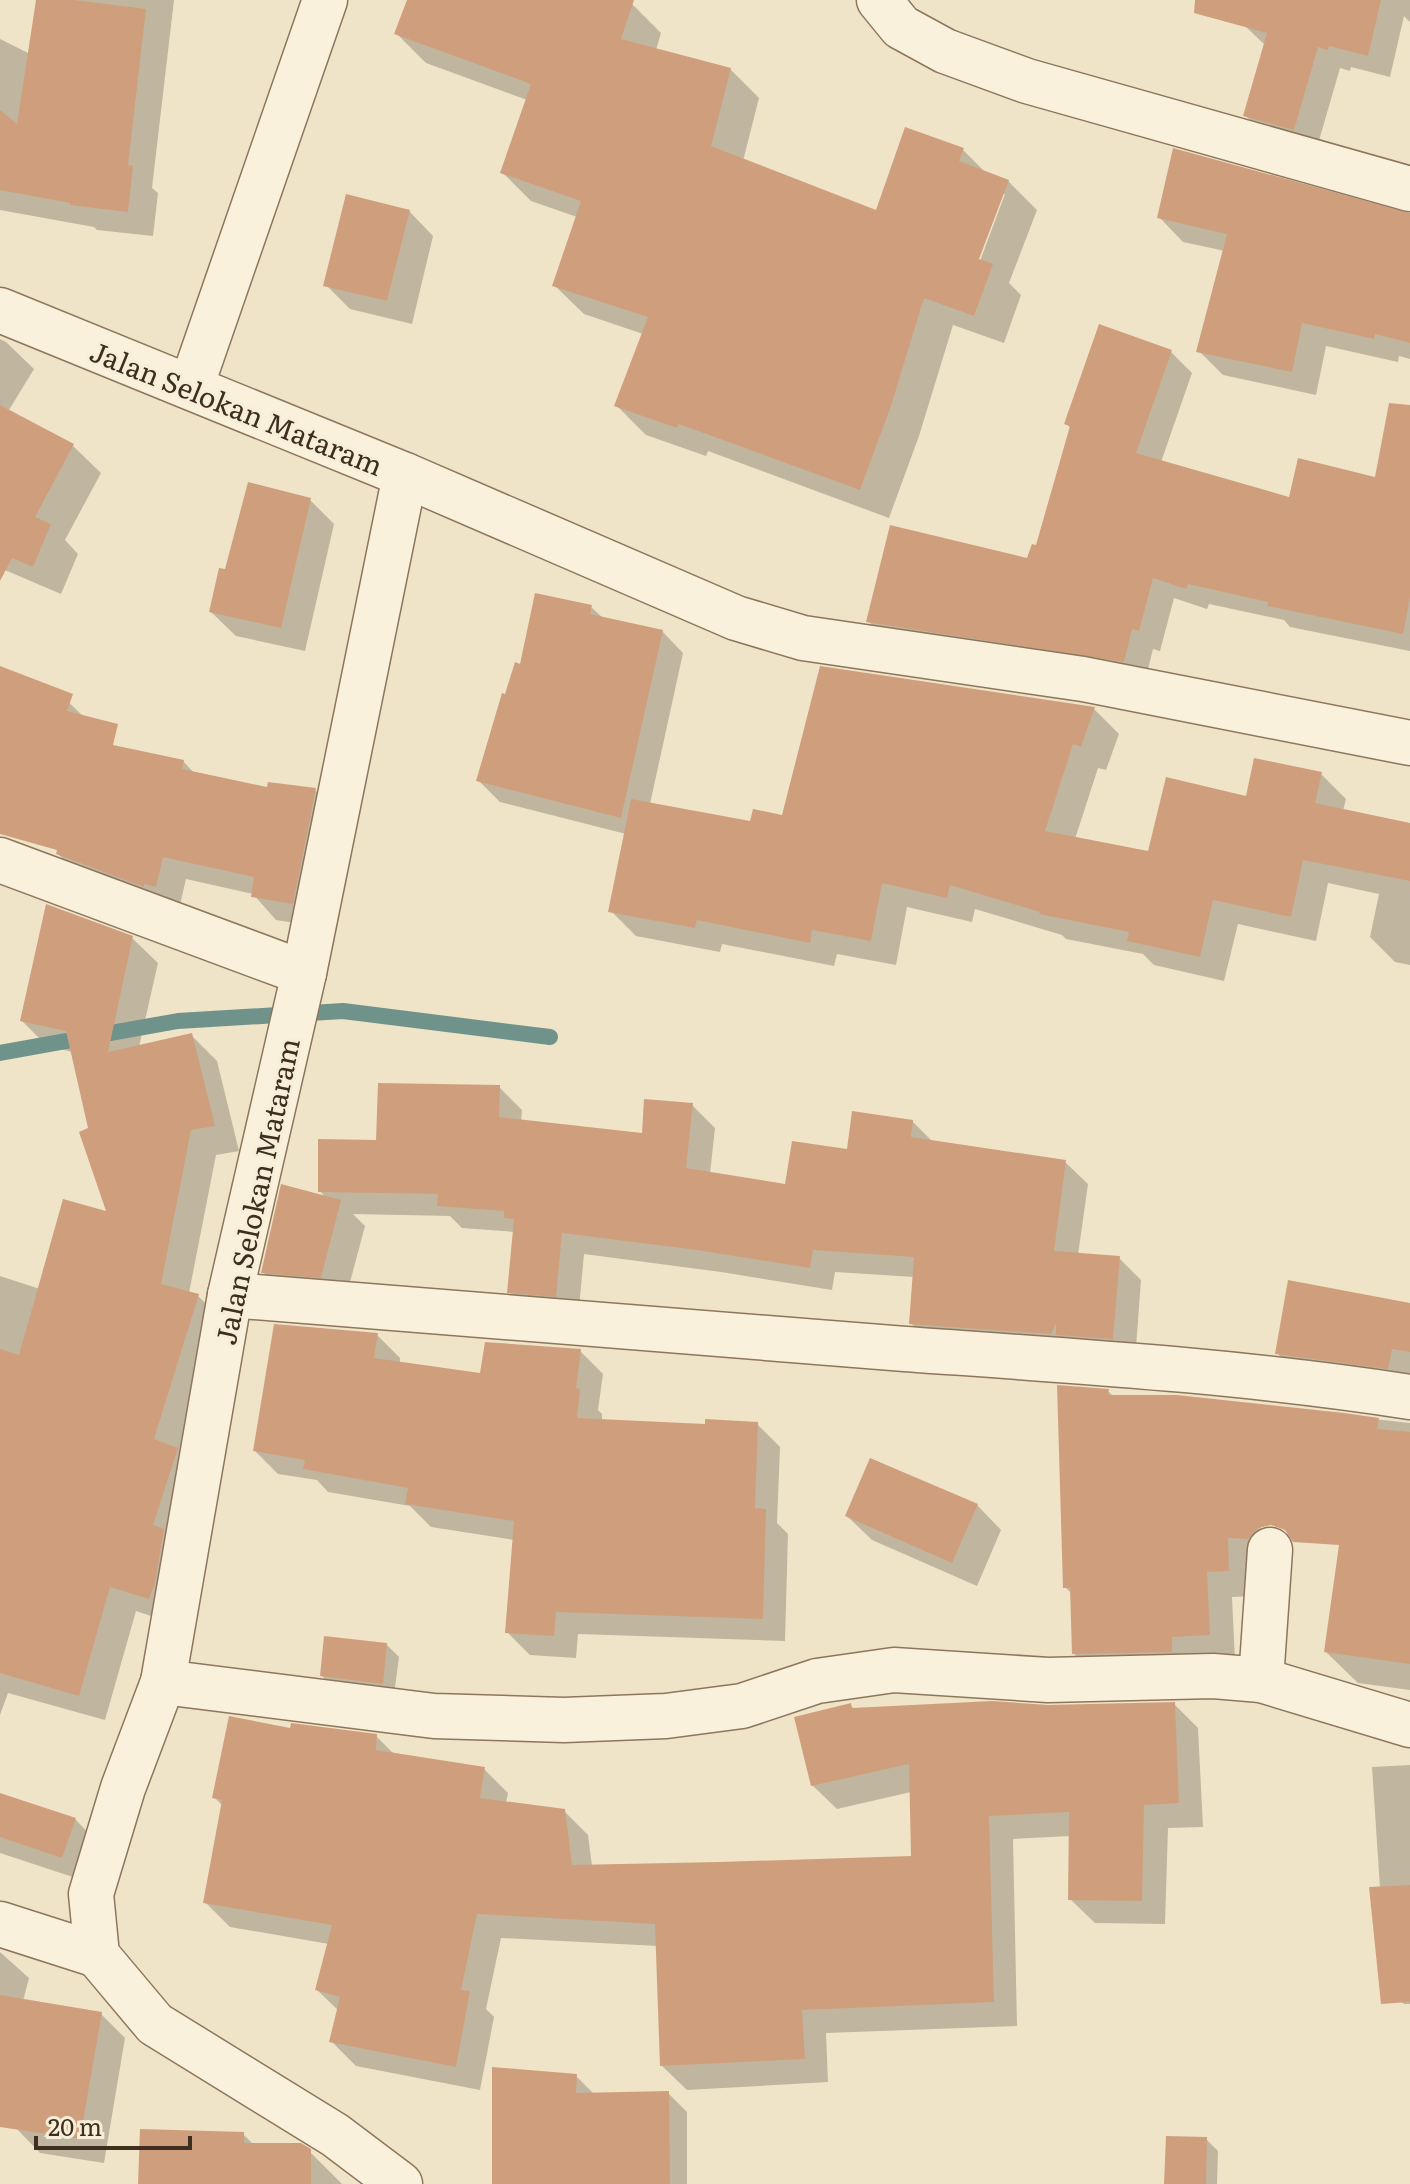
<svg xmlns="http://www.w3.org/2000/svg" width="1410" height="2184" viewBox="0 0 1410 2184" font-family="Literata,serif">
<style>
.shadow{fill:#0003;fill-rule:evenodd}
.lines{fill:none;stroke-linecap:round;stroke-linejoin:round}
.stream{stroke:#6f938a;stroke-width:16}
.building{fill:#cf9f7d}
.minor-casing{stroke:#8d765c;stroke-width:47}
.minor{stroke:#faf1dc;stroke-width:44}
.labels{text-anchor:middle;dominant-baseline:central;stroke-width:6;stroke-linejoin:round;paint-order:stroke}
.street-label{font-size:28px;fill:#3d2e20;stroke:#f7eed8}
</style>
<rect width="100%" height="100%" fill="#f0e4c8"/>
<g class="shadow">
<path d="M38 0H174L152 188 158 193 153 236 97 230 94 227 0 210V39L30 54Z"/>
<path d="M409 0H620L632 4 661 33 656 50 730 69 759 98 743 161 877 213 963 150 987 174 1008 181 1037 210 1009 283 1021 295 1004 343 953 325 919 436 889 518 708 451 706 456 646 435 617 406 643 334 584 314 554 285 577 217 531 201 502 172 527 100 426 63 397 34ZM1001 194H1005L977 269 974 268Z"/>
<path d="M1240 0H1410V22L1404 16 1390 77 1351 67 1350 71 1340 68 1316 151 1268 138 1245 115 1266 46 1245 26Z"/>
<path d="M409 211 433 236 412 324 350 309 326 285Z"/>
<path d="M1410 215V359L1399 356 1398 362 1326 346 1316 395 1223 375 1199 351 1225 251 1183 242 1159 217Z"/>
<path d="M0 339 6 342 34 369 9 410 73 446 101 473 65 540 78 554 61 594 0 568Z"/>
<path d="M1171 352 1192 373 1161 462 1291 499 1377 479 1410 460V651L1290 627 1284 620 1209 604 1207 609 1174 598 1160 651 1153 649 1145 682 889 642 868 621 1028 561 1037 548 1072 429 1066 424Z"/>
<path d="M310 500 334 524 305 651 236 636 211 612 226 571Z"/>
<path d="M591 607 603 618 662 631 683 653 650 804 752 824 784 817 1094 709 1119 734 1106 770 1098 768 1075 839 1150 854 1248 798 1321 774 1346 799 1343 811 1410 825V965L1395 962 1370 937 1379 894 1328 883 1316 941 1238 924 1224 981 1154 965 1143 954 1066 939 1062 935 975 909 972 922 907 907 896 965 837 954 834 966 722 944 720 952 636 936 611 911 626 834 500 802 478 780 507 696 522 666Z"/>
<path d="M0 668 57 691 85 718 0 797Z"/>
<path d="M183 761 195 774 269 790H315L338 814 315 926 276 920 253 894 186 879 179 909 82 877 58 854Z"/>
<path d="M132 938 158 963 139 1047 191 1035 217 1061 239 1151 216 1155 189 1293 198 1296 224 1321 175 1624 136 1611 105 1720 8 1693 0 1715V1276L40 1289 109 1214 73 1052 47 1046 22 1021Z"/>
<path d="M499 1087 522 1110 521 1121 644 1136 692 1105 715 1128 710 1174 787 1187 848 1151 912 1121 933 1142 1065 1162 1088 1184 1078 1255 1119 1258 1141 1280 1135 1361 933 1346 911 1323 914 1277 835 1272 832 1290 721 1272 584 1254 578 1319 532 1315 509 1292 515 1232 462 1228 450 1216 353 1214 365 1226 345 1301 287 1296 263 1272 326 1198 320 1191 378 1142Z"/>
<path d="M1410 1305V1393L1302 1379 1277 1353Z"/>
<path d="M377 1335 400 1358V1363L482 1375 580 1351 603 1374 598 1410 602 1414V1421L707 1426 757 1424 780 1447 777 1523 788 1534 785 1641 578 1634 576 1658 530 1655 507 1632 514 1540 431 1527 410 1506 328 1492 317 1480 278 1474 255 1451Z"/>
<path d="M1108 1391 1114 1397H1177L1410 1423V1526L1262 1515 1254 1596 1232 1597 1235 1660 1100 1679 1074 1654 1072 1594 1065 1587Z"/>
<path d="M977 1505 1001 1530 977 1586 872 1540 847 1516Z"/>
<path d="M1410 1574V1690L1358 1683 1326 1652Z"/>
<path d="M387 1645 399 1657 394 1695 334 1688 322 1676Z"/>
<path d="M1174 1704 1198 1728 1203 1827 1168 1828 1165 1924 1095 1923 1070 1899 1071 1836 1013 1839 1017 2026 826 2033 828 2082 687 2090 662 2066 658 1946 501 1938 486 2009 494 2017 480 2090 356 2066 332 2042 339 2011 317 1990 329 1944 230 1927 205 1902 223 1806 214 1797 292 1731 376 1736 396 1756 484 1769 508 1793 506 1803 564 1811 588 1835 592 1866 913 1858 911 1792 837 1809 812 1785 850 1705 855 1710Z"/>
<path d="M1410 1765V2004H1404L1381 1981 1380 1888 1372 1767Z"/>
<path d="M0 1795 75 1819 100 1845 88 1882 0 1853Z"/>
<path d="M0 1952 29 1978 23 2001 101 2014 125 2038 104 2163 40 2153 16 2128 0 2121Z"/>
<path d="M576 2076 595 2095 668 2093 687 2112V2184H494Z"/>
<path d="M243 2134 254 2145 309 2151 342 2184H140Z"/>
<path d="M1206 2139 1218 2151 1217 2184H1166Z"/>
</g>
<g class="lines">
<path class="stream" d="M0 1053 178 1021 343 1011 550 1037"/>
</g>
<g class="building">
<path d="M36 0H74L146 9 128 165 133 166 128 212 70 205V203L0 190V110L17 124Z"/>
<path d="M407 0H634L621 39 731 68 711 146 876 210 905 127 964 148 959 161 1009 180 979 259 993 264 974 316 924 298 891 406 860 490 679 424 677 428 614 406 648 317 552 286 581 201 500 173 531 84 394 34Z"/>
<path d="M1195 0H1381L1368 56 1329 46 1328 50 1318 47 1294 130 1243 116 1267 33 1194 13Z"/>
<path d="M1173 148 1410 213V343L1375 334 1374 339 1302 323 1292 372 1196 352 1227 234 1157 218Z"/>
<path d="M346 194 410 210 387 301 323 286Z"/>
<path d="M1099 324 1172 350 1136 453 1289 497 1298 458 1375 477 1389 403 1410 405V597L1403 634 1267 606 1268 602 1188 584 1186 589 1153 578 1139 631 1132 629 1124 662 866 622 890 525 1027 558 1032 544 1036 545 1070 426 1064 424Z"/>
<path d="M0 405 74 444 35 517 51 524 33 567 12 558 0 581Z"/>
<path d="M248 482 311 498 281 628 209 612 219 568 225 569Z"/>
<path d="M535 593 592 605 590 614 663 630 621 818 476 781 502 693 505 694 515 662 520 664Z"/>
<path d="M0 666 73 694 67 711 118 724 113 745 184 760 182 769 267 787 268 782 316 788 293 904 251 897 254 877 163 857 156 887 144 884V887L56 854 57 850 0 834Z"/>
<path d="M820 666 1095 707 1081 747 1073 744 1045 831 1148 851 1166 777 1246 796 1254 758 1322 772 1315 803 1410 823V881L1303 860 1291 917 1213 900 1200 957 1127 941 1129 932 1039 914 1040 912 950 885 947 898 882 883 871 941 812 930 810 943 697 920 695 928 608 912 631 799 750 821 753 809 782 815Z"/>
<path d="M46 904 133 936 108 1052 192 1033 215 1126 191 1130 161 1284 199 1294 154 1439 178 1448 153 1525 164 1529 155 1583 149 1599 110 1587 79 1696 0 1673V1349L19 1355 63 1199 106 1211 79 1132 88 1128 66 1031 20 1021Z"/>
<path d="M378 1083 500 1085 499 1117 642 1133 644 1099 693 1103 686 1168 785 1184 792 1141 847 1149 852 1111 913 1120 911 1137 1066 1160 1054 1251 1120 1256 1113 1339 1056 1335V1323L1051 1334 909 1324 914 1257 813 1250 810 1268 697 1250 562 1233 556 1297 507 1293 514 1219 504 1218V1211L437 1206 438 1194 318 1192V1139L376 1140Z"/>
<path d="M281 1184 341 1200 321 1278 261 1273Z"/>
<path d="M1288 1280 1410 1303V1352L1392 1349 1388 1369 1275 1354Z"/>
<path d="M274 1324 378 1333 374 1358 480 1373 485 1342 581 1349 576 1388 580 1389 577 1418 705 1424V1419L758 1422 755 1508 766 1509 763 1619 556 1612 554 1636 505 1633 514 1521 405 1504 408 1488 303 1469 305 1460 253 1451Z"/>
<path d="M1057 1385 1109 1389 1108 1395H1177L1344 1413 1379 1418 1377 1429 1410 1432V1664L1324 1652 1339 1545 1293 1542 1285 1530 1271 1525 1258 1528 1248 1539 1228 1538 1229 1571 1207 1572 1210 1635 1172 1637V1652L1072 1654 1070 1588H1063Z"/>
<path d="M870 1458 978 1504 952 1563 845 1516Z"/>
<path d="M324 1636 387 1643 383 1684 320 1676Z"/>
<path d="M992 1701 1048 1705 1175 1702 1179 1803 1144 1805 1142 1901 1068 1900 1069 1812 989 1816 994 2002 802 2010 805 2059 660 2066 655 1924 477 1914 461 1990 470 1991 456 2067 329 2042 340 1997 315 1990 332 1925 203 1903 222 1800 212 1798 229 1716 290 1728 291 1723 377 1734 376 1750 485 1767 480 1798 565 1809 572 1865 719 1862 911 1856 909 1764 811 1786 794 1717 851 1703 852 1708Z"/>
<path d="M0 1793 76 1818 62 1858 0 1837Z"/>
<path d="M1410 1885V2002L1381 2004 1369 1887Z"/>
<path d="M0 1995 102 2012 80 2139 0 2127Z"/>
<path d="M492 2067 577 2074 576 2093 669 2091 670 2184H492Z"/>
<path d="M140 2129 244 2132V2143H301L311 2149V2184H138Z"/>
<path d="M1166 2136 1207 2137 1206 2184H1164Z"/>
</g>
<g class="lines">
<defs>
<g id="minor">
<path d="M879 0 901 27 945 51 1027 81 1410 189"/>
<path d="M0 310 405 475 304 973 230 1295 163 1682 123 1788 91 1894 97 1955 155 2024 335 2135 400 2184"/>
<path d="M191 387 325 0"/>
<path d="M405 475 736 618 803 638 1083 679 1410 743"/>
<path d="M0 860 304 973"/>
<path d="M230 1295C455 1315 680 1332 905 1349 1074 1361 1243 1371 1410 1397"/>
<path d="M1261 1680 1270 1550"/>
<path d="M163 1682 434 1716 564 1720 666 1716 742 1706 817 1681 894 1670 1048 1680 1213 1676 1261 1680 1410 1725"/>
<path d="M0 1924 97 1955"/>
</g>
</defs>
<use href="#minor" class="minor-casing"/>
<use href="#minor" class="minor"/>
</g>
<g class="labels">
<g class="street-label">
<text transform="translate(237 407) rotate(22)">Jalan Selokan Mataram</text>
<text transform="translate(256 1191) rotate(-78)">Jalan Selokan Mataram</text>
</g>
</g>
<path d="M36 2136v12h154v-12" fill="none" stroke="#3d2e20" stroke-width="4"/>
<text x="48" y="2136" font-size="24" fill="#3d2e20" stroke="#f7eed8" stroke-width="6" paint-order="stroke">20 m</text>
</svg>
